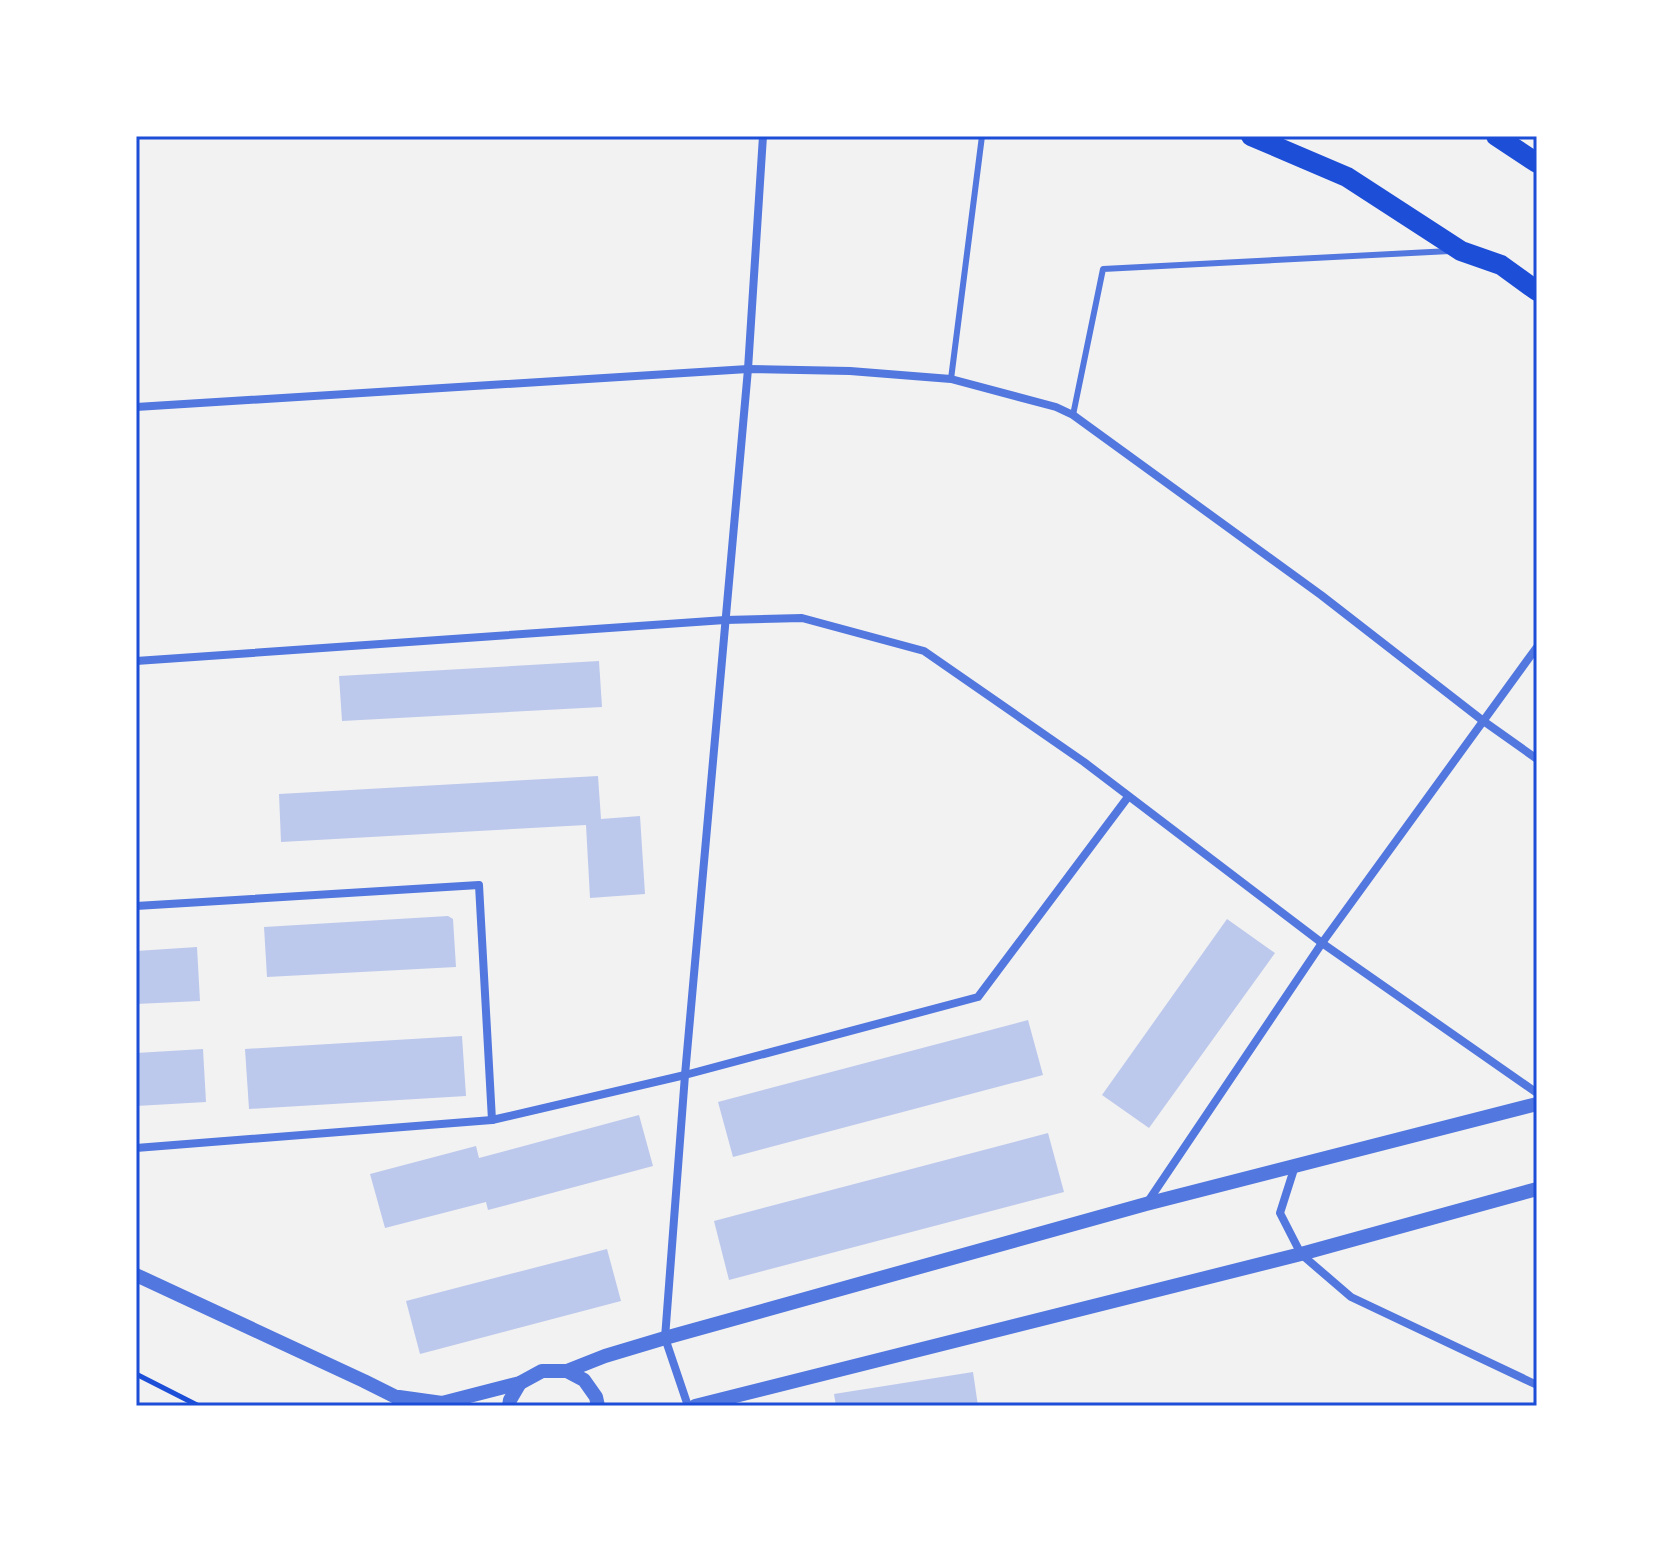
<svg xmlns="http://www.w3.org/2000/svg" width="1673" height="1542" viewBox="0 0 1673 1542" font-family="'Exo 2',sans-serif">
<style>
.building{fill:#bdc9ec}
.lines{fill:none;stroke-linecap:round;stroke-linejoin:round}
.path{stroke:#1d4ed8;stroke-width:5}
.service{stroke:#5277de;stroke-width:6}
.minor{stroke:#5277de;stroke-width:8}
.tertiary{stroke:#5277de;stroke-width:14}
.primary{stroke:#1d4ed8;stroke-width:20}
.neatline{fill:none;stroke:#1d4ed8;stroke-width:3}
</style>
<rect width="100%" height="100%" fill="#f2f2f2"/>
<g class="building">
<path d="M599 661 602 707 342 721 339 676Z"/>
<path d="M598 776 601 819 640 816 645 894 590 898 586 825 281 842 279 794Z"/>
<path d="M448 916 453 919 456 967 267 977 264 927Z"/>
<path d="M1227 919 1275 953 1149 1128 1102 1095Z"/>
<path d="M197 947 200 1001 136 1004V951Z"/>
<path d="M1028 1020 1043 1075 733 1157 718 1102Z"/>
<path d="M462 1036 466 1096 249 1109 245 1049Z"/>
<path d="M203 1049 206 1102 136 1106V1053Z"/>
<path d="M639 1115 653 1166 488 1210 486 1202 385 1228 370 1174 476 1146 479 1158Z"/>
<path d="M1048 1133 1064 1192 729 1280 714 1221Z"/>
<path d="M607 1249 621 1301 420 1354 406 1301Z"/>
<path d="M973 1372 978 1406H836L834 1394Z"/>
</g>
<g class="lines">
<path class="path" d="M136 1374 199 1406"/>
<g class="service">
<path d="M951 379 982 136"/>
<path d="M1073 415 1103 269 1450 251"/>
</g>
<g class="minor">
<path d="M136 407 748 369 850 371 951 379 1056 407 1073 415 1321 595 1482 720 1537 759"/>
<path d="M136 661 725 620 802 618 924 651 1084 762 1322 943 1537 1093"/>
<path d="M136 906 479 885 492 1120"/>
<path d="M136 1148 492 1120 685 1075 978 997 1128 797"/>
<path d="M1295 1166 1280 1213 1301 1254 1351 1297 1537 1385"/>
<path d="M1147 1203 1322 943 1537 647"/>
<path d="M688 1406 665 1338 685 1075 748 369 763 136"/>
</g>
<g class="tertiary">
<path d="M136 1275 364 1381 396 1397 408 1406"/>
<path d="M567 1371 605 1356 665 1338 1146 1204 1537 1104"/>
<path d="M399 1397 442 1403 520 1383 542 1371H567L584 1380 596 1397 598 1406"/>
<path d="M509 1406 510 1400 520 1383"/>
<path d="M695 1406 1301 1254 1537 1189"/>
</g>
<g class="primary">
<path d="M1251 136 1347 177 1461 251 1501 265 1537 291"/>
<path d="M1496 136 1537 163"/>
</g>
</g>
<rect width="1673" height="1542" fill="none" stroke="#ffffff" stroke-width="276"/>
<rect x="138" y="138" width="1397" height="1266" class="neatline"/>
</svg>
